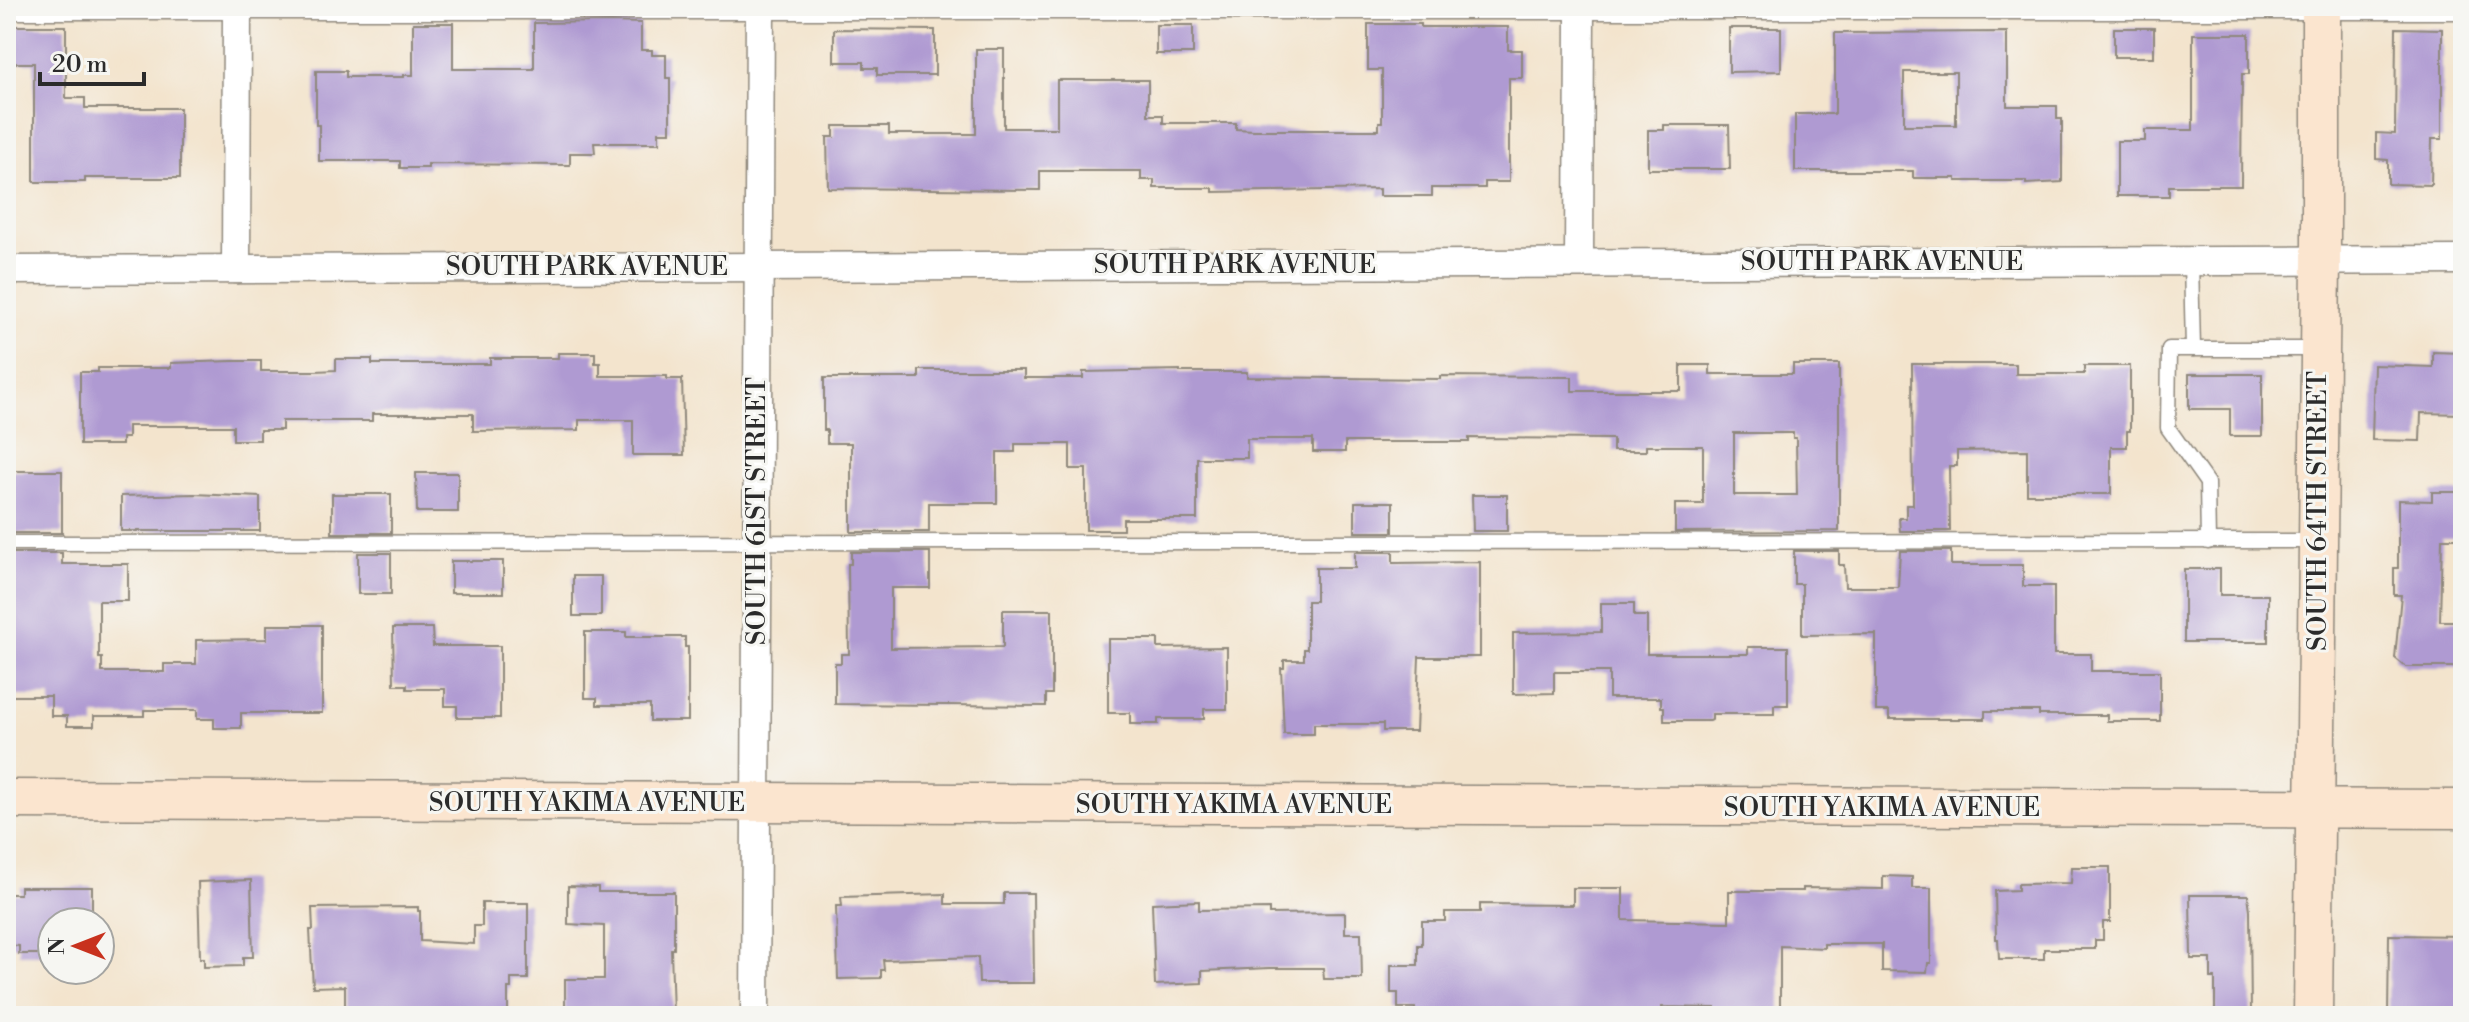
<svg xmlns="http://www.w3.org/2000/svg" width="2469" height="1022" viewBox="0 0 2469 1022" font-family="'Libre Bodoni',serif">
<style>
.building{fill:#af9ad2;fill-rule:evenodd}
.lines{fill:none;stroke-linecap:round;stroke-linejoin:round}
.lane-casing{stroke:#8f887c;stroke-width:17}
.street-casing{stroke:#8f887c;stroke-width:31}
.secondary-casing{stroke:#8f887c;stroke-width:41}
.lane{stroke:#fff;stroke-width:14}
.street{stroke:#fff;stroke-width:28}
.secondary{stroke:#fbe5cf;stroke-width:38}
.labels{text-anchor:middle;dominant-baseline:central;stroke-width:6;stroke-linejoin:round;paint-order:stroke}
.street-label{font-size:26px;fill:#2b2b2b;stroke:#f6f6f2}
</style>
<rect width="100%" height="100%" fill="#f6f6f2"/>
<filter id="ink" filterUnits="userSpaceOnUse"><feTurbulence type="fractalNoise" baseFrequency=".0125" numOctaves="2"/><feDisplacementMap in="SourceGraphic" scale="16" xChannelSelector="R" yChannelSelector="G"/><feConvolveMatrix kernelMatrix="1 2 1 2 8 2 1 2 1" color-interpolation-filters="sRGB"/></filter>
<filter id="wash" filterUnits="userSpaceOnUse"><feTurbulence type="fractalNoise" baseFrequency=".006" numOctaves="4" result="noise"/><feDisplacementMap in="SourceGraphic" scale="32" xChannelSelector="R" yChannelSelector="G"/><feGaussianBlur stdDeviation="1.8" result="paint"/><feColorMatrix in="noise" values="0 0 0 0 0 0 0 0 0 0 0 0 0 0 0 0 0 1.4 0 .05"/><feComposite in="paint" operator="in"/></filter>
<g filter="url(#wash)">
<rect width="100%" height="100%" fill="#f3e4cd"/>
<g id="blocks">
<g class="building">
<path d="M610 22 641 23V50H652V55H666V78H670V132H659V143H594L595 153H570V165L428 164V168H400V161H319V125H316V71H346V77H404V75H413V23H453V69H534V23Z"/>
<path d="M1368 24H1421V27H1508V50H1522V78H1509V182H1485V188H1432V196H1379V189L1213 192V188H1154V180H1141V171H1040V190L828 188 827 137H834V126H889V134H976V49H1004V128H1057V80H1148V115H1163V123H1236V129L1254 130H1379V122H1382V70H1368Z"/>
<rect x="1156" y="25" width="37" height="29"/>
<path d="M6 26H66V98H85V108H180V178H85V182H34V63H6Z"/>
<path d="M1729 28H1781V71L1729 72Z"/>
<rect x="2114" y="28" width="40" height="29"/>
<path d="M2396 28 2442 29V139H2432L2431 185 2388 184V160L2376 159V133L2395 134Z"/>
<path d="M834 29 935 30V75H877V68H864V62H834Z"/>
<path d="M2007 32V106H2057V119H2062V182L2026 184V181H1956V178H1913V171H1795V114H1835V33ZM1904 72H1956V125H1904Z"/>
<path d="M2193 34H2249V74H2242L2241 186H2169V196H2117V141H2145V130H2193Z"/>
<path d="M1664 125H1729L1730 169H1648V130H1664Z"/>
<path d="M2433 352 2463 353V414L2421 413 2420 441 2372 440 2374 365 2433 367Z"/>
<path d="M558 353H595V363H600V376H667V379H682L684 455H633V420H579V430L473 431V414H372V421H282V430H260V440H233V426H128V438H122V445H80V372H98V368H171V363L233 361H261V371H316L336 370V359H372V364H490V358H558Z"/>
<path d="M1793 364H1839V531L1675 532V504H1703V446H1646V451H1613V439L1469 438V442H1345V452H1313V439H1247V458H1197V519H1123V530H1086V469H1070V444H1015V452H997V503H929V532H851V443H827V430H824V378H919V370H1024V378H1083V372L1180 370V372H1247V377L1440 379V376L1572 377V391H1681V365H1710V374H1793ZM1734 433H1793V438H1796L1797 495H1734Z"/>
<path d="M1912 364H2016V374H2084V366H2130V431H2127V447H2111V494H2027V450L1957 451V466H1949L1950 531H1900L1899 518H1906V505H1913Z"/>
<path d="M2189 374H2262V436H2230V409H2189Z"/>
<path d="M6 471H62V533H7Z"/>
<path d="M416 473H458V512H417Z"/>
<path d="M2432 492H2463V538H2442L2440 621H2463V667H2406L2395 658 2401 595H2394V568H2398V500L2432 501Z"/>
<path d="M194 494 260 497V531H121V496Z"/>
<rect x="332" y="494" width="59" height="39"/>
<path d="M1472 495H1507V531H1473Z"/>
<rect x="1355" y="502" width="38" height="30"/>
<path d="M1794 551H1839V565H1844L1845 587H1898L1900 551H1951V565H2023V586H2054V654H2091V671H2160V721H2107V715H2039V711H1985V719H1889V711H1876V634L1802 635V584H1794Z"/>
<path d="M851 552H930V588H891V648L1003 647V610H1052V694H1046V706L835 704V663H841V654H849L848 564H851Z"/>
<path d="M1355 552H1393V563L1480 562V657H1419L1416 731H1383V724H1314V734H1284L1281 668H1284V660H1304V649H1307V601H1316V568H1355Z"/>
<path d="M7 553H62V564H128V601H99V658H102V672H164V664H196V640L267 639V625H322V713H241V728H214V719H197V710H144V716H94V726H67V716H51V696H6Z"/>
<rect x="358" y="553" width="33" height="41"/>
<rect x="451" y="561" width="52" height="32"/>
<path d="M2184 569H2220V595H2268V642H2184Z"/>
<rect x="573" y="576" width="28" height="40"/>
<path d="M1601 603H1634V616H1647V654H1748V647H1788V705H1774V714H1712V720L1710 721H1664V707H1661V698H1609V672H1554V693L1513 694V633L1601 632Z"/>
<path d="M393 628H432L433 646H500V718H457V706H445V689H407V685H394Z"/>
<path d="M585 632H626V637H685V647H688V721H650V705H597V698H585Z"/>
<path d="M1108 639H1158V648L1227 647V709H1204V719H1158V724H1130V713H1108Z"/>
<path d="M2072 867H2110V922H2103V940H2095V949H2044V959H1999L1998 939H1996L1995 891 2018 890V884L2071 883Z"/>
<path d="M1883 876 1912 877V888H1931V963H1928L1927 972 1882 971V944H1824V948L1780 946V1016H1715V1008L1662 1007V1016H1415V1008H1398V993H1391V965H1418V945H1422V921H1445V912H1480V904L1573 905V888H1623V920L1729 922V891H1803V888L1883 889Z"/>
<path d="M251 880 253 957H243V966L204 967V958H200L198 882Z"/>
<path d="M568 886 598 887V892H674V949H671L673 1016H565V979H604V926L568 924Z"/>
<path d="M20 887H92V922H52V954H19V946L6 945V894H20Z"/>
<path d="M1004 893H1033L1034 983H979L978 957 883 960 884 970H881V978L838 979 836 906H842L841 897 945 894V904H1004Z"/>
<path d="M2190 895H2248L2250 910 2251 1016H2215V978H2211V959H2191Z"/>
<path d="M1199 901V910L1269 909V914L1345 913V933H1361L1362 979H1324L1323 968H1270L1202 971V983L1155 985 1152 903Z"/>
<path d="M482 903H528V979H511V988H508V1016H385V1012L345 1013V986L313 987 310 930H313L312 908 418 907V911H420V941L474 944V926H482Z"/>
<path d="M2389 935 2463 936V1016H2388Z"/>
</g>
</g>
</g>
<g filter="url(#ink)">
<use href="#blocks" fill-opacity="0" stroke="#8f887c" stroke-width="2"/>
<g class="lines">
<defs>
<g id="lane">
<path d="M6 12H2463"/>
<path d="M2191 261 2193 349H2169L2168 428 2207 483 2208 542"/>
<path d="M2193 349H2319"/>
<path d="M6 543 2318 541"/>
</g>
<g id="street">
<path d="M1579 263 1580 6"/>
<path d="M236 269 237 6"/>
<path d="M6 270 2463 260"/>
<path d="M755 1016 760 6"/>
</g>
<g id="secondary">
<path d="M6 799 2463 809"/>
<path d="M2313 1016 2321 261V6"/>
</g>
</defs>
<use href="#lane" class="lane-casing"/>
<use href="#street" class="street-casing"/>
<use href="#secondary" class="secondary-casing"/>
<use href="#lane" class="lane"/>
<use href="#street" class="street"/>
<use href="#secondary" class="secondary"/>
</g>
</g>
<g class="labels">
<g class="street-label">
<text x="1882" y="262">SOUTH PARK AVENUE</text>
<text x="1235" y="265">SOUTH PARK AVENUE</text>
<text x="587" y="267">SOUTH PARK AVENUE</text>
<text transform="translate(757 511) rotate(-90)">SOUTH 61ST STREET</text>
<text transform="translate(2318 511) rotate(-90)">SOUTH 64TH STREET</text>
<text x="587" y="803">SOUTH YAKIMA AVENUE</text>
<text x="1234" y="805">SOUTH YAKIMA AVENUE</text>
<text x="1882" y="808">SOUTH YAKIMA AVENUE</text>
</g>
</g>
<rect width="2469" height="1022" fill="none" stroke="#f6f6f2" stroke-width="32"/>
<g transform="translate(76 946) rotate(270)"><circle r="38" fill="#f6f6f2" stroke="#a5a5a2" stroke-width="2"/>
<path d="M0-6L14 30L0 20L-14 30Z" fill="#c8321e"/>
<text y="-12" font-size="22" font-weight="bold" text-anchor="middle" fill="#2b2b2b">N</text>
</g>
<path d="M40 72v12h104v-12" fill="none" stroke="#2b2b2b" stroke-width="4"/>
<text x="52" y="72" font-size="24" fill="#2b2b2b" stroke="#f6f6f2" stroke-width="6" paint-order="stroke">20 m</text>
</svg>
